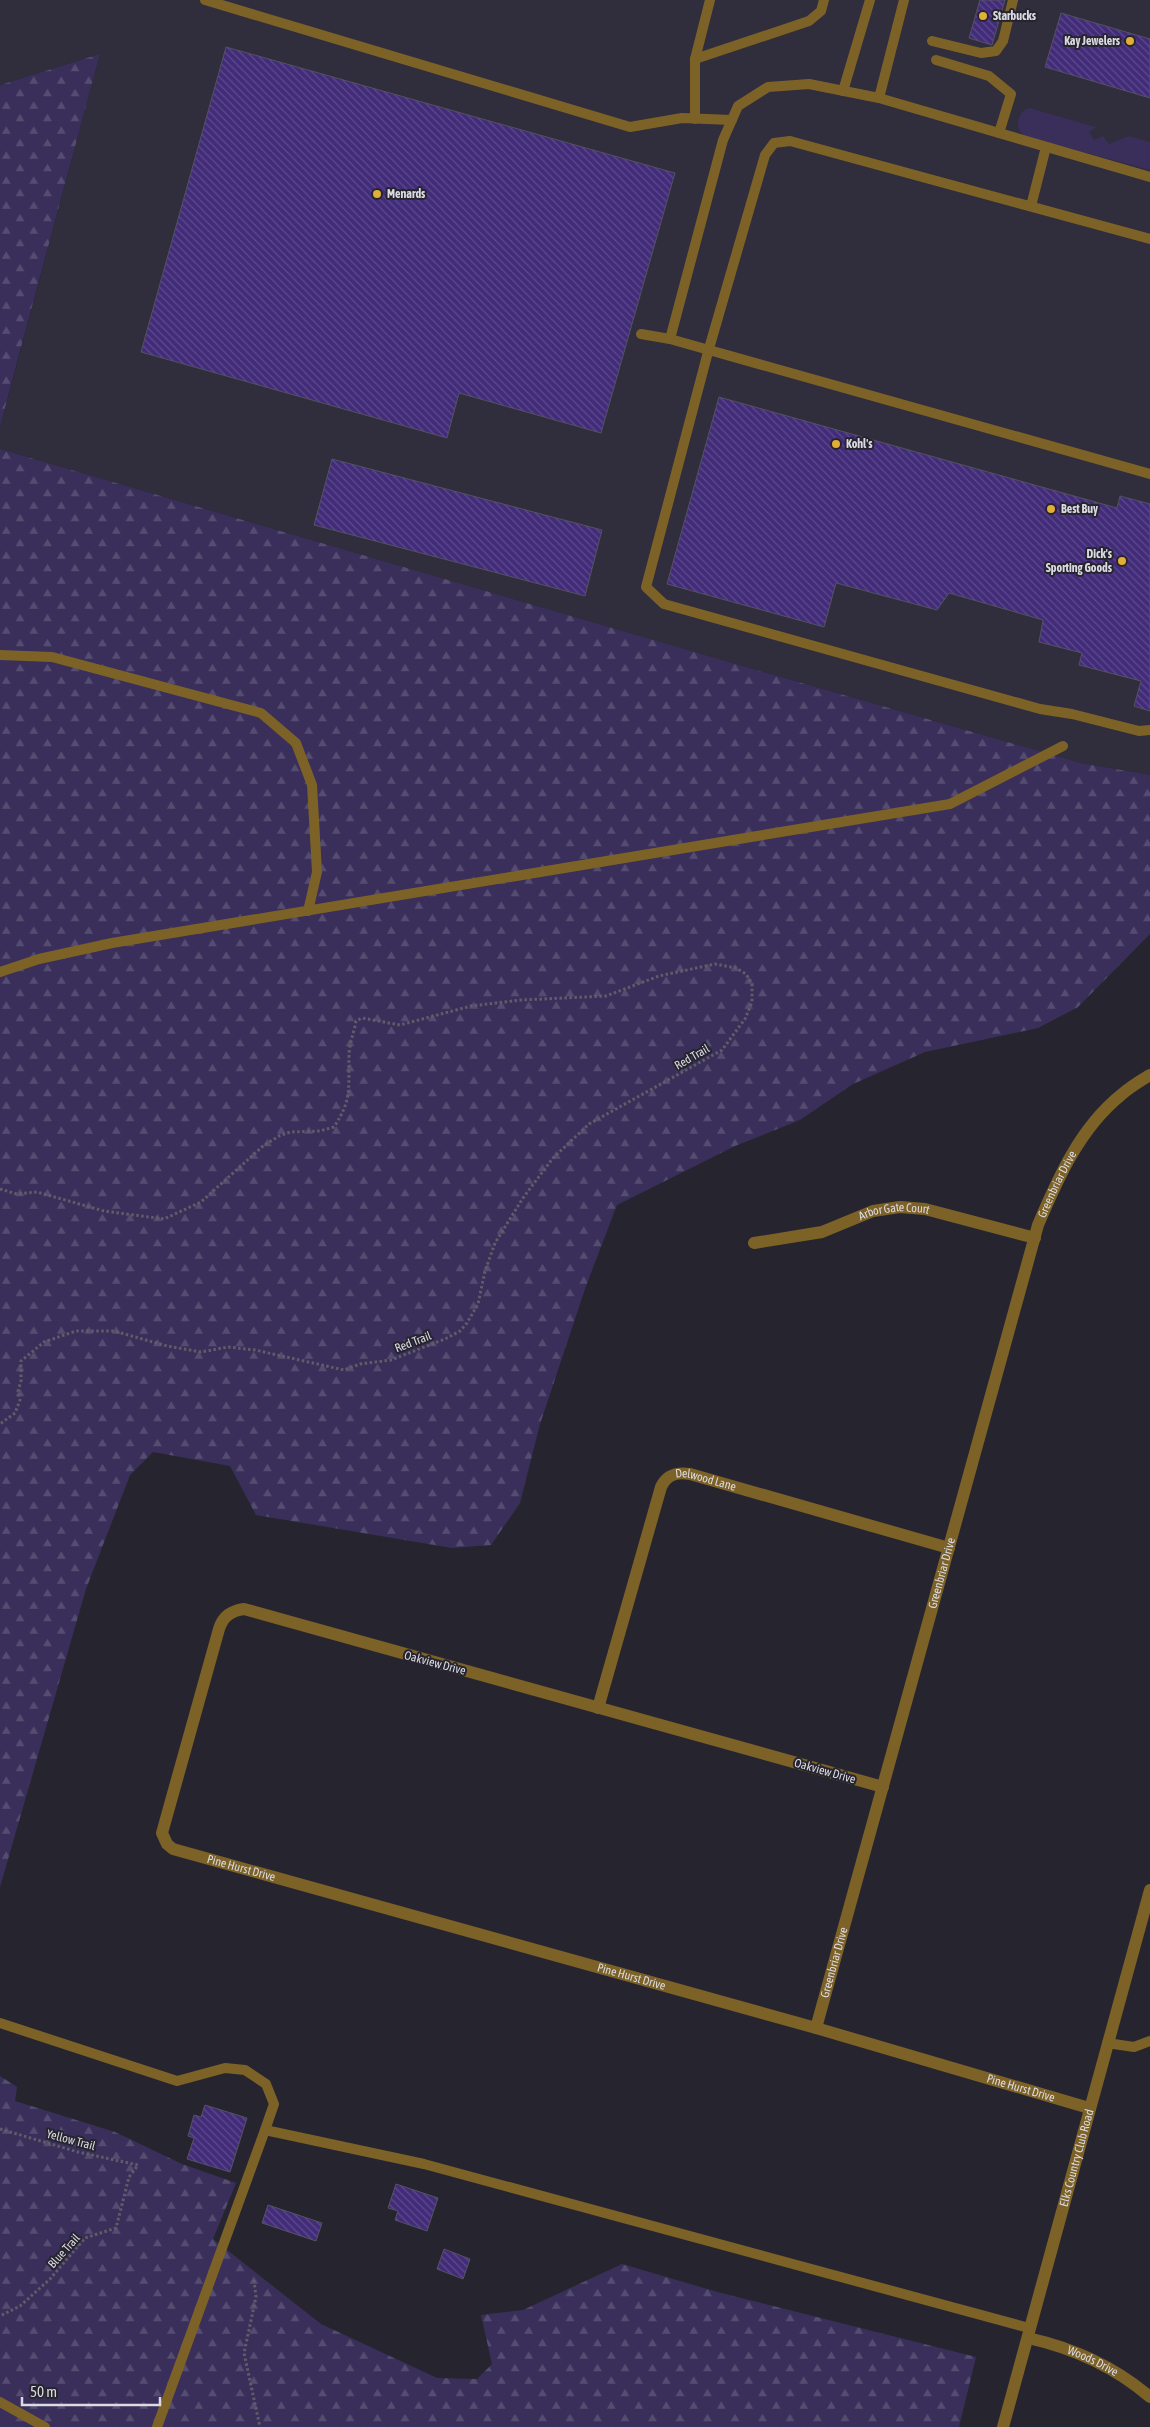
<svg xmlns="http://www.w3.org/2000/svg" width="1150" height="2427" viewBox="0 0 1150 2427" font-family="'Asap Condensed',sans-serif">
<style>
.built{fill:#302d3c}
.grass{fill:#392f5a}
.forest{fill:url(#forest-firs)}
.building{fill:url(#building-back-hatch);stroke:#54525e}
.lines{fill:none;stroke-linecap:round;stroke-linejoin:round}
.path{stroke:#5f5e68;stroke-width:3;stroke-dasharray:2.5 2.5;stroke-linecap:butt}
.lane{stroke:#7d6227;stroke-width:10}
.street{stroke:#7d6227;stroke-width:12}
.poi-dot{fill:#e3ae35;stroke:#26252f;stroke-width:2}
.labels{text-anchor:middle;dominant-baseline:central;stroke-width:4;stroke-linejoin:round;paint-order:stroke}
.poi-label{font-size:12px;font-weight:bold;fill:#dbdae2;stroke:#26252f;text-anchor:start}
.street-label{font-size:12px;fill:#dbdae2;stroke:#26252f}
</style>
<defs>
<pattern id="forest-firs" width="22" height="20" patternUnits="userSpaceOnUse" patternTransform="scale(1.25)"><rect width="22" height="20" fill="#392f5a"/><path d="M5 1l3.5 6h-7zM16 11l3.5 6h-7z" fill="#554d71"/></pattern>
<pattern id="building-back-hatch" width="6" height="6" patternUnits="userSpaceOnUse" patternTransform="scale(1.25)"><rect width="6" height="6" fill="#422c79"/><path d="M-1 5l2 2M0 0l6 6M5-1l2 2" fill="none" stroke="#5d4a8c"/></pattern>
</defs>
<rect width="100%" height="100%" fill="#26252f"/>
<path class="built" d="M0 0H1150V775L1081 763 760 671 0 449V427L100 54 0 85Z"/>
<path class="grass" d="M1029 108 1096 127 1089 132 1094 140 1103 136 1109 144 1129 136 1150 142V170L1024 136 1018 128C1018 118 1020 111 1029 108Z"/>
<g class="forest">
<path d="M100 54 12 381 0 427V85Z"/>
<path d="M0 449 760 671 1081 763 1150 775V934L1078 1007 1038 1028 925 1052 853 1084 800 1120 735 1146 617 1205 586 1286 540 1424 520 1503 491 1545 452 1548 256 1515 230 1466 153 1452 130 1475 86 1589 0 1887Z"/>
<path d="M0 2076 17 2087 15 2101 115 2132 182 2164 236 2183 213 2239 321 2324 437 2378 477 2379 492 2364 481 2315 523 2310 622 2264 721 2293 976 2357 959 2427H0Z"/>
</g>
<g class="building">
<path d="M980 0H1005L992 45 969 38Z"/>
<path d="M1061 13 1150 39V98L1045 67Z"/>
<path d="M226 47 675 173 601 433 459 393 447 438 141 352Z"/>
<path d="M719 397 1117 508 1120 496 1150 504V711L1134 706 1141 681 1079 665 1082 653 1039 642 1043 620 949 593 937 610 836 583 824 627 667 584Z"/>
<path d="M332 459 602 530 585 596 314 525Z"/>
<path d="M205 2105 247 2118 230 2172 187 2159 194 2138 188 2136 194 2115 201 2117Z"/>
<path d="M396 2184 438 2198 427 2231 395 2220 398 2211 388 2208Z"/>
<path d="M268 2205 322 2223 316 2241 262 2223Z"/>
<path d="M444 2249 470 2259 463 2279 437 2269Z"/>
</g>
<g class="lines">
<g class="path">
<path d="M0 1189 17 1194 37 1192 104 1211 164 1219 201 1202 263 1146 279 1136 290 1132 320 1131 334 1127C353 1098 348 1087 349 1056 349 1044 354 1033 356 1021L362 1018 400 1025 471 1006 521 1000 606 996 659 976 715 964 736 968 746 974 752 984V1002L745 1019 722 1050 589 1124 553 1158 523 1198 495 1243 485 1271 478 1304 467 1323 460 1331 445 1339 391 1360 360 1364 344 1370 255 1350 228 1347 201 1352 167 1346 114 1331H76L44 1342 21 1361V1381L18 1391 20 1400 15 1413 0 1424"/>
<path d="M0 2129 78 2152 138 2165 129 2177 116 2228 85 2238 50 2279 20 2306 0 2316"/>
<path d="M254 2280 256 2297 244 2353 260 2427"/>
</g>
<g class="lane">
<path d="M205 0 630 127 682 118 732 120"/>
<path d="M932 41 981 53 996 51 1003 41 1013 0"/>
<path d="M695 59 809 21 821 11 824 0"/>
<path d="M936 60 989 76 1011 94 999 133"/>
<path d="M843 91 870 0"/>
<path d="M879 98 904 0"/>
<path d="M695 119V59L710 0"/>
<path d="M1031 206 1046 147"/>
<path d="M1150 239 790 141 774 143 765 155 708 352 646 587 664 604 1040 709 1072 714 1139 731 1150 730"/>
<path d="M641 334 670 339 1150 474"/>
<path d="M670 339 723 140 738 106 768 87 809 84 879 98 1150 177"/>
<path d="M0 655 52 657 261 713 296 743 312 785 317 872 308 911"/>
<path d="M0 972 39 959 112 943 950 804 1063 746"/>
<path d="M0 2023 177 2081 225 2068 245 2070 266 2084 274 2104 265 2130 424 2164 1029 2328"/>
<path d="M1107 2043 1134 2047 1150 2041"/>
<path d="M0 2402 45 2427"/>
<path d="M157 2427 265 2130"/>
</g>
<g class="street">
<path id="s1" d="M754 1243 822 1232 873 1211 900 1207 925 1209 1035 1238"/>
<path id="s2" d="M598 1708 661 1487C667 1474 677 1472 690 1474L949 1548"/>
<path id="s3" d="M883 1787 244 1609C231 1611 223 1616 219 1629L162 1833 167 1844 173 1849 816 2028 1089 2108"/>
<path id="s4" d="M816 2028 1038 1225C1058 1178 1080 1128 1121 1095 1130 1087 1140 1081 1150 1075"/>
<path id="s5" d="M1028 2338C1073 2348 1115 2367 1150 2397"/>
<path id="s6" d="M1003 2427 1150 1890"/>
</g>
</g>
<g class="poi-dot">
<circle cx="983" cy="16" r="5"/>
<circle cx="1130" cy="41" r="5"/>
<circle cx="377" cy="194" r="5"/>
<circle cx="836" cy="444" r="5"/>
<circle cx="1051" cy="509" r="5"/>
<circle cx="1122" cy="561" r="5"/>
</g>
<g class="labels">
<g class="poi-label">
<text x="993" y="16">Starbucks</text>
<text x="1120" y="41" text-anchor="end">Kay Jewelers</text>
<text x="387" y="194">Menards</text>
<text x="846" y="444">Kohl's</text>
<text x="1061" y="509">Best Buy</text>
<text x="1112" y="554" text-anchor="end">Dick's<tspan x="1112" dy="14">Sporting Goods</tspan></text>
</g>
<g class="street-label">
<text transform="translate(692 1057) rotate(-30)">Red Trail</text>
<text stroke="none"><textPath href="#s4" startOffset="878">Greenbriar Drive</textPath></text>
<text stroke="none"><textPath href="#s1" startOffset="145">Arbor Gate Court</textPath></text>
<text transform="translate(413 1342) rotate(-21)">Red Trail</text>
<text stroke="none"><textPath href="#s2" startOffset="281">Delwood Lane</textPath></text>
<text stroke="none"><textPath href="#s4" startOffset="472">Greenbriar Drive</textPath></text>
<text transform="translate(435 1663) rotate(15)">Oakview Drive</text>
<text transform="translate(825 1771) rotate(16)">Oakview Drive</text>
<text stroke="none"><textPath href="#s3" startOffset="1000">Pine Hurst Drive</textPath></text>
<text stroke="none"><textPath href="#s4" startOffset="68">Greenbriar Drive</textPath></text>
<text stroke="none"><textPath href="#s3" startOffset="1405">Pine Hurst Drive</textPath></text>
<text stroke="none"><textPath href="#s3" startOffset="1810">Pine Hurst Drive</textPath></text>
<text transform="translate(71 2140) rotate(15)">Yellow Trail</text>
<text stroke="none"><textPath href="#s6" startOffset="279">Elks Country Club Road</textPath></text>
<text transform="translate(64 2251) rotate(-48)">Blue Trail</text>
<text stroke="none"><textPath href="#s5" startOffset="69">Woods Drive</textPath></text>
</g>
</g>
<path d="M22 2397v8h138v-8" fill="none" stroke="#dbdae2" stroke-width="2.5"/>
<text x="30" y="2397" font-size="15" fill="#dbdae2" stroke="#26252f" stroke-width="4" paint-order="stroke">50 m</text>
</svg>
